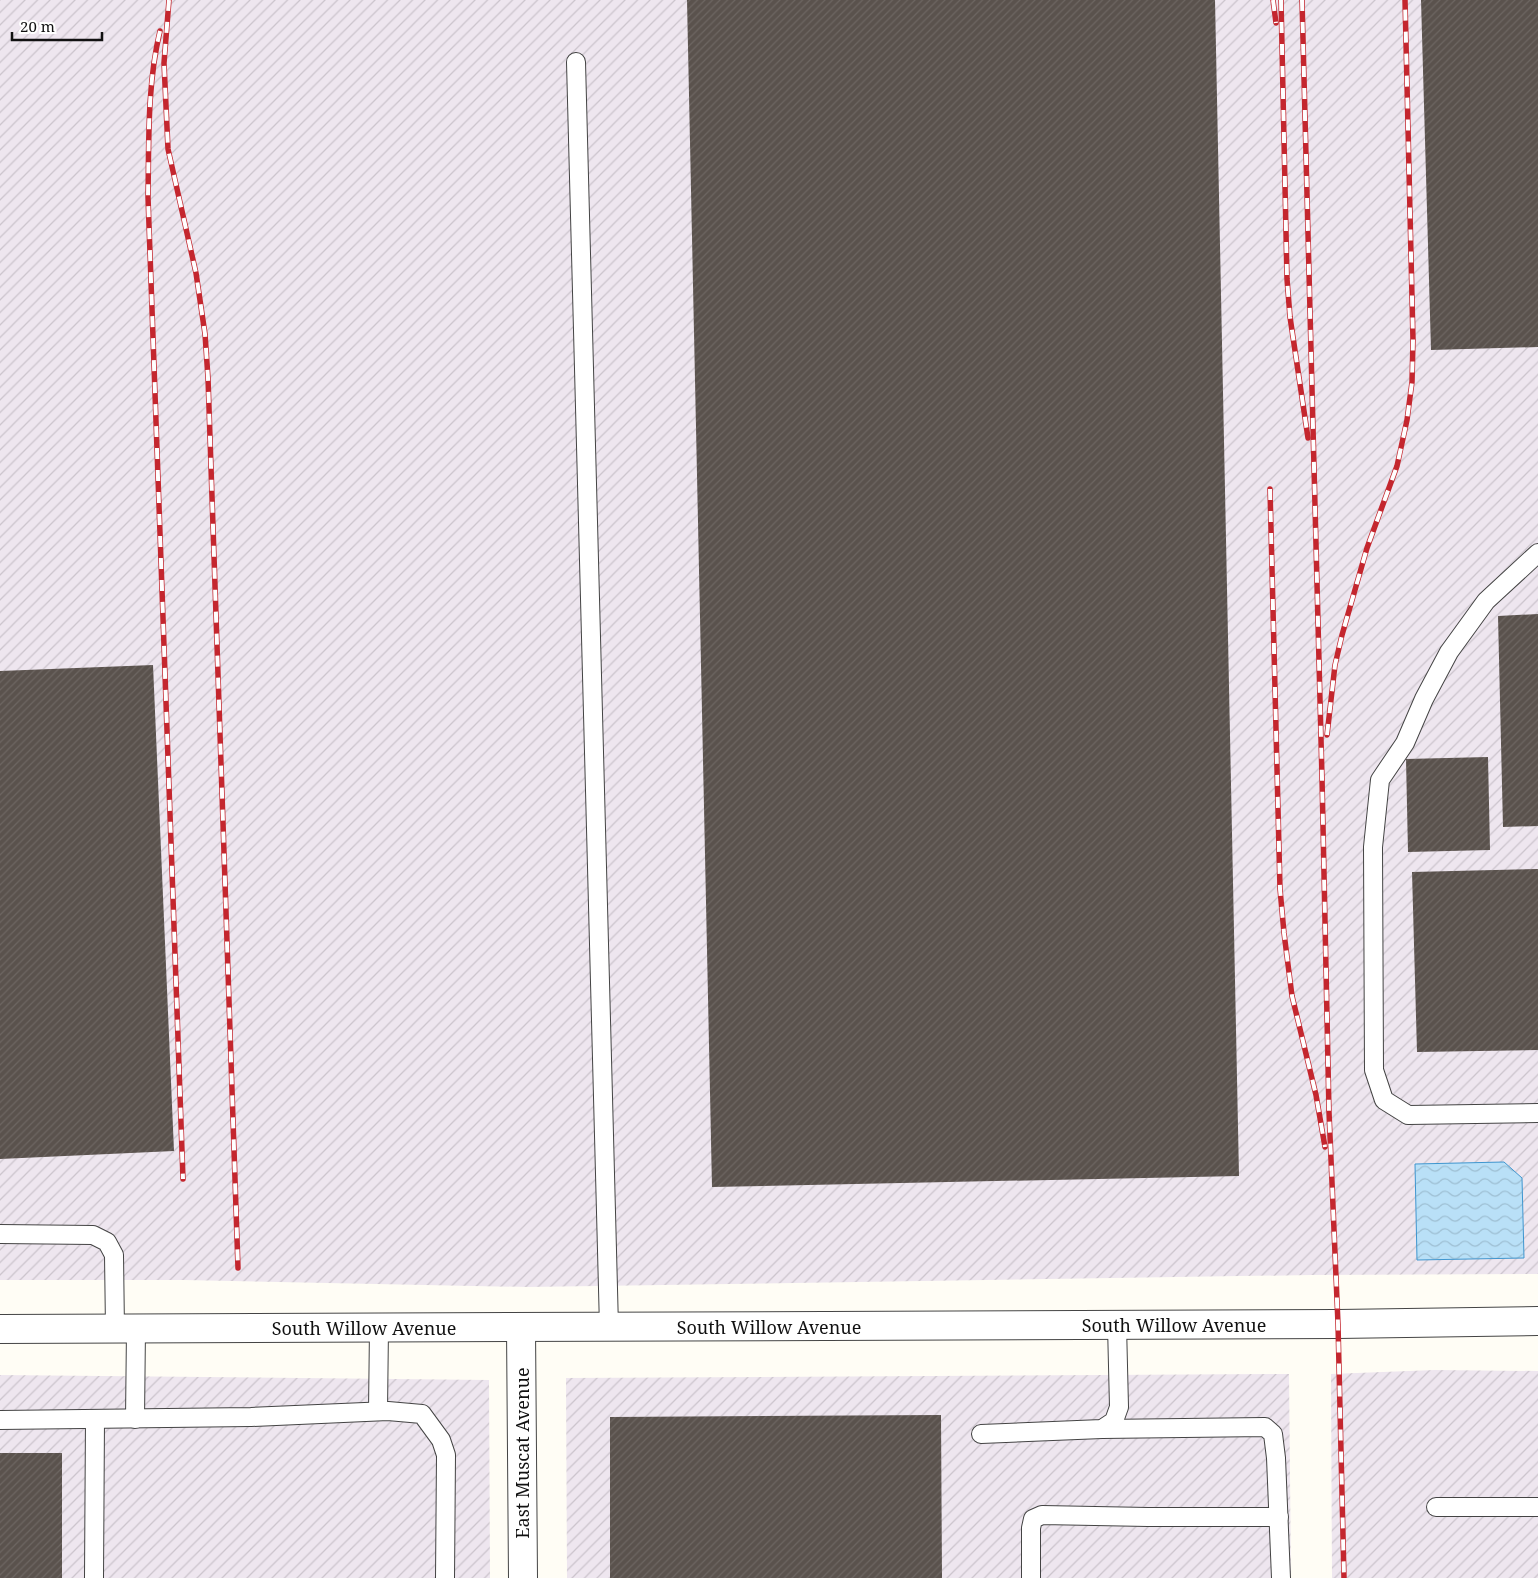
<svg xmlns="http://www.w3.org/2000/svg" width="1538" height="1578" viewBox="0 0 1538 1578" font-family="'Noto Serif',serif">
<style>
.industrial{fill:url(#industrial-furrows)}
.water{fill:url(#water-waves);stroke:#3f96cf}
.building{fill:url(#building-hatch)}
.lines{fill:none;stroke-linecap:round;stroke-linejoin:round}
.service-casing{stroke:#444;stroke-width:20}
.minor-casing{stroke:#444;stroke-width:30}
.service{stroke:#fff;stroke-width:18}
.minor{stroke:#fff;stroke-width:28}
.rail-casing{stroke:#c4262e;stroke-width:5.5}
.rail{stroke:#fff;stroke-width:4;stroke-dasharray:11;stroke-linecap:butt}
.labels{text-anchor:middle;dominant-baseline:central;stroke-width:5;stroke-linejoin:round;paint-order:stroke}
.street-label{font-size:18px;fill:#111;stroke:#fff}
</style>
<defs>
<pattern id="industrial-furrows" width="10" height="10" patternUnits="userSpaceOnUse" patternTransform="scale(1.25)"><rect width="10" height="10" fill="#eee6ef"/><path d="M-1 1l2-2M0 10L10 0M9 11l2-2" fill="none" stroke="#cbc4cc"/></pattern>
<pattern id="water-waves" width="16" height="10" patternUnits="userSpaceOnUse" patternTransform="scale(1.25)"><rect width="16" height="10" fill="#b9e0f7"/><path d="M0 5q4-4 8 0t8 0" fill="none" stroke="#9ebfd3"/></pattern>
<pattern id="building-hatch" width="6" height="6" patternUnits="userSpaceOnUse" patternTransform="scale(1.25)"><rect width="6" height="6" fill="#5a524d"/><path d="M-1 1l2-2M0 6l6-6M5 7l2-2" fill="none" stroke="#6d6662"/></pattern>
</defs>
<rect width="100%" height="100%" fill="#fffdf5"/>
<g class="industrial">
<path d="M0 0H1538V1274L1311 1275 528 1287 184 1280H0Z"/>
<path d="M1435 1370 1538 1371V1578H1332L1331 1374Z"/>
<path d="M1289 1374 1291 1578H567L566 1378Z"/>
<path d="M0 1375 489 1380 490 1578H0Z"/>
</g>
<path class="water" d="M1504 1162 1522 1178 1524 1258 1417 1260 1415 1164Z"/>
<g class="building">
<path d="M687 0H1215L1239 1176 712 1187Z"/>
<path d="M1421 0H1538V347L1431 350Z"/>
<path d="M1538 614V826L1503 827 1498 616Z"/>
<path d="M153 665 174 1151 0 1159V671Z"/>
<path d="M1488 757 1490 850 1408 852 1406 759Z"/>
<path d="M1538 869V1050L1417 1052 1412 872Z"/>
<path d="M941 1415 942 1578H610V1417Z"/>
<rect x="0" y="1453" width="62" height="125"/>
</g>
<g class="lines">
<defs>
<g id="service">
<path d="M576 62 609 1327"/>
<path d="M1538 553 1486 601 1449 652 1424 699 1405 743 1380 780 1373 847 1374 1070 1384 1100 1408 1115 1538 1113"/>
<path d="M0 1234 93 1235 107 1242 114 1255 115 1329"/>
<path d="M378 1411 379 1328"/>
<path d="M135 1419 136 1329"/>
<path d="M0 1420 251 1417 388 1411 422 1414 441 1440 446 1455 445 1578"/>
<path d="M1102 1429 1265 1427 1273 1434 1276 1458 1281 1578"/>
<path d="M981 1434 1102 1429 1114 1421 1119 1407 1117 1325"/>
<path d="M1436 1507H1538"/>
<path d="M94 1578 95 1419"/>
<path d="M1031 1578V1528L1033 1519 1042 1515 1148 1517H1279"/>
</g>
<g id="minor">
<path d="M521 1328 523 1578"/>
<path d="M0 1329 1338 1324 1538 1321"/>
</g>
</defs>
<use href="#service" class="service-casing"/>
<use href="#minor" class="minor-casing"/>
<use href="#service" class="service"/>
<use href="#minor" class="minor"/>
<defs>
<g id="rail">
<path d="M169 0 164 63 168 149 196 273 205 334 208 378 238 1268"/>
<path d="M1273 0 1276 23"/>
<path d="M1281 0 1287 279 1290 317 1308 438"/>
<path d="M1302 0 1322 778 1329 1112 1338 1324 1344 1578"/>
<path d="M160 31C147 85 149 142 148 197L183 1179"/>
<path d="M1270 489 1280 889 1284 933 1292 996 1316 1095 1325 1147"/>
<path d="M1327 735 1335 665 1342 635 1367 548 1397 466 1407 420 1412 382 1413 340 1405 0"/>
</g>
</defs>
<use href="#rail" class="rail-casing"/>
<use href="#rail" class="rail"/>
</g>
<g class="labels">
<g class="street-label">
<text x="1174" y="1325">South Willow Avenue</text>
<text x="769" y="1327">South Willow Avenue</text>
<text x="364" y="1328">South Willow Avenue</text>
<text transform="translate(522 1453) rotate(-90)">East Muscat Avenue</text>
</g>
</g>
<path d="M12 32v8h90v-8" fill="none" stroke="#111111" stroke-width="2.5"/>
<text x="20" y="32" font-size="15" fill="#111111" stroke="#ffffff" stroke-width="4" paint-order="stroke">20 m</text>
</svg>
